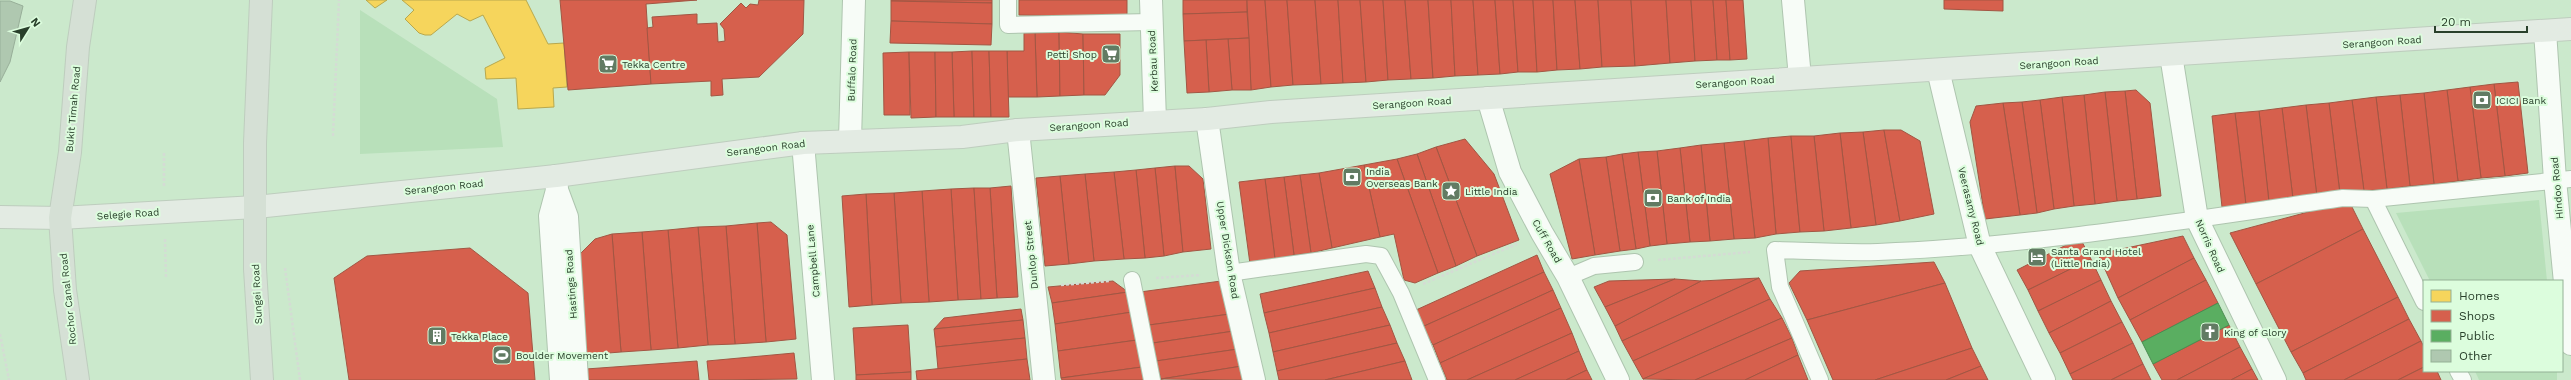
<svg xmlns="http://www.w3.org/2000/svg" width="2571" height="380" viewBox="0 0 2571 380" font-family="'Work Sans',sans-serif">
<style>
.green{fill:#b8e0ba}
.homes{fill:#f6d55c;stroke:#b8a84d}
.shops{fill:#d6604d;stroke:#a25643}
.public{fill:#5aae61;stroke:#4b8d51}
.building{fill:#afc8b0;stroke:#98af99}
.lines{fill:none;stroke-linecap:round;stroke-linejoin:round}
.lane-casing{stroke:#aec5af;stroke-width:18}
.street-casing{stroke:#aec5af;stroke-width:24}
.primary-casing{stroke:#becdbe;stroke-width:24}
.highway-casing{stroke:#becdbe;stroke-width:24}
.path{stroke:#d4dcd4;stroke-width:2.5;stroke-dasharray:3 2;stroke-linecap:butt}
.lane{stroke:#f7fcf7;stroke-width:16}
.street{stroke:#f7fcf7;stroke-width:22}
.primary{stroke:#e3ebe3;stroke-width:22}
.highway{stroke:#d5e0d5;stroke-width:22}
.labels{text-anchor:middle;dominant-baseline:central;stroke-width:4;stroke-linejoin:round;paint-order:stroke}
.street-label{font-size:10px;fill:#29402b;stroke:#dcfddd}
.poi-label{font-size:10px;fill:#29402b;stroke:#dcfddd;text-anchor:start}
</style>
<rect width="100%" height="100%" fill="#cbe9cc"/>
<g class="green">
<path d="M360 10 497 99 503 147 360 154Z"/>
<path d="M2539 200 2547 281H2430L2396 213Z"/>
<path d="M2475 371H2557V380H2479Z"/>
</g>
<g class="homes">
<path d="M366 0H387L375 8Z"/>
<path d="M402 0H526L548 44 564 43 567 87 553 88 554 107 518 109 516 78 486 79 485 68 505 58 483 15 470 21 457 14 431 35H425L419 33 405 19 414 10Z"/>
</g>
<g class="shops">
<path d="M560 0H697L646 4 651 84 568 90Z"/>
<path d="M759 0H804L803 34 759 77 722 79 723 95 711 96V81L651 84 647 28 653 27 652 17 697 14V24L717 23 718 42 725 41 724 29 720 24 741 3 746 8 750 4 758 5Z"/>
<path d="M891 0H992V3L891 1Z"/>
<path d="M1019 0H1127V17L1019 15Z"/>
<path d="M1183 0H1247V12L1183 14Z"/>
<path d="M1247 0H1265L1271 87 1251 90Z"/>
<path d="M1265 0H1287L1293 85 1271 87Z"/>
<path d="M1287 0H1315L1321 84 1293 85Z"/>
<path d="M1315 0H1338L1343 83 1321 84Z"/>
<path d="M1338 0H1360L1366 82 1343 83Z"/>
<path d="M1360 0H1383L1388 80 1366 82Z"/>
<path d="M1383 0H1405L1411 79 1388 80Z"/>
<path d="M1405 0H1428L1433 78 1411 79Z"/>
<path d="M1428 0H1451L1455 76 1433 78Z"/>
<path d="M1451 0H1473L1478 75 1455 76Z"/>
<path d="M1473 0H1495L1500 74 1478 75Z"/>
<path d="M1495 0H1513L1518 72 1500 74Z"/>
<path d="M1513 0H1533L1537 72H1518Z"/>
<path d="M1533 0H1553L1557 70 1537 72Z"/>
<path d="M1553 0H1575L1580 69 1557 70Z"/>
<path d="M1575 0H1598L1602 67 1580 69Z"/>
<path d="M1598 0H1631L1635 66 1602 67Z"/>
<path d="M1631 0H1666L1670 63 1635 66Z"/>
<path d="M1666 0H1691L1695 61 1670 63Z"/>
<path d="M1691 0H1713L1717 60 1695 61Z"/>
<path d="M1713 0H1726L1730 60H1717Z"/>
<path d="M1726 0H1743L1747 59 1730 60Z"/>
<path d="M1944 0H2003V11L1944 9Z"/>
<path d="M891 1 992 3V24L891 21Z"/>
<path d="M1247 12 1249 38 1184 41 1183 14Z"/>
<path d="M891 21 992 24 991 45 890 43Z"/>
<path d="M1059 32 1060 96 1037 97 1035 33Z"/>
<path d="M1059 32 1083 34 1084 95 1060 96Z"/>
<path d="M1024 33H1035L1037 97H1008L1007 51H1024Z"/>
<path d="M1083 34H1120V75L1105 95H1084Z"/>
<path d="M1249 38 1251 90H1232L1228 39Z"/>
<path d="M1228 39 1232 90 1209 92 1206 40Z"/>
<path d="M1206 40 1209 92 1187 93 1184 41Z"/>
<path d="M972 51 974 117H954L952 52Z"/>
<path d="M972 51H989L991 117H974Z"/>
<path d="M989 51H1007L1009 117H991Z"/>
<path d="M909 52 910 115H884L883 53Z"/>
<path d="M909 52H935L936 117 911 118Z"/>
<path d="M935 52H952L954 117H936Z"/>
<path d="M2518 82 2528 173 2505 176 2494 84Z"/>
<path d="M2494 84 2505 176 2481 178 2470 87Z"/>
<path d="M2470 87 2481 178 2458 181 2447 90Z"/>
<path d="M2136 90 2150 103 2161 196 2137 199 2125 91Z"/>
<path d="M2447 90 2458 181 2434 184 2424 93Z"/>
<path d="M2125 91 2137 199 2117 201 2105 92Z"/>
<path d="M2105 92 2117 201 2095 204 2084 95Z"/>
<path d="M2424 93 2434 184 2410 186 2400 95Z"/>
<path d="M2084 95 2095 204 2074 206 2062 97Z"/>
<path d="M2400 95 2410 186 2387 189 2376 97Z"/>
<path d="M2062 97 2074 206 2054 209 2040 100Z"/>
<path d="M2376 97 2387 189 2364 191 2352 100Z"/>
<path d="M2040 100 2054 209 2037 213 2022 102Z"/>
<path d="M2352 100 2364 191 2340 194 2329 103Z"/>
<path d="M2022 102 2037 213 2020 215 2003 103Z"/>
<path d="M2003 103 2020 215 1985 219 1970 122 1976 106Z"/>
<path d="M2329 103 2340 194 2317 197 2306 105Z"/>
<path d="M2306 105 2317 197 2293 199 2282 108Z"/>
<path d="M2282 108 2293 199 2269 202 2259 111Z"/>
<path d="M2259 111 2269 202 2246 205 2235 113Z"/>
<path d="M2235 113 2246 205 2222 207 2212 116Z"/>
<path d="M1884 130 1900 221 1876 225 1863 132Z"/>
<path d="M1884 130H1901L1920 141 1934 214 1900 221Z"/>
<path d="M1863 132 1876 225 1851 228 1840 133Z"/>
<path d="M1840 133 1851 228 1824 231 1814 136Z"/>
<path d="M1791 136 1800 232 1776 234 1768 138Z"/>
<path d="M1791 136H1814L1824 231 1800 232Z"/>
<path d="M1768 138 1776 234 1755 238 1744 141Z"/>
<path d="M1465 139 1494 174 1519 240 1477 256 1436 147Z"/>
<path d="M1744 141 1755 238 1734 239 1724 143Z"/>
<path d="M1724 143 1734 239 1710 241 1701 145Z"/>
<path d="M1701 145 1710 241 1690 242 1680 148Z"/>
<path d="M1436 147 1477 256 1456 266 1417 154Z"/>
<path d="M1680 148 1690 242 1667 244 1657 151Z"/>
<path d="M1657 151 1667 244 1650 246 1638 152Z"/>
<path d="M1638 152 1650 246 1636 249 1622 154Z"/>
<path d="M1417 154 1456 266 1438 273 1397 159Z"/>
<path d="M1622 154 1636 249 1620 251 1606 157Z"/>
<path d="M1606 157 1620 251 1595 255 1579 159Z"/>
<path d="M1397 159 1438 273 1415 283 1404 280 1394 234 1380 237 1364 165Z"/>
<path d="M1579 159 1595 255 1572 259 1550 174Z"/>
<path d="M1364 165 1380 237 1332 248 1319 173Z"/>
<path d="M1175 166 1183 252 1164 256 1155 168Z"/>
<path d="M1175 166H1189L1203 179 1211 249 1183 252Z"/>
<path d="M1155 168 1164 256 1145 258 1136 170Z"/>
<path d="M1136 170 1145 258 1124 259 1114 172Z"/>
<path d="M1114 172 1124 259 1094 261 1085 174Z"/>
<path d="M1319 173 1332 248 1311 253 1300 175Z"/>
<path d="M1085 174 1094 261 1069 264 1060 176Z"/>
<path d="M1300 175 1311 253 1294 255 1284 177Z"/>
<path d="M1060 176 1069 264 1045 266 1036 178Z"/>
<path d="M1284 177 1294 255 1275 259 1265 179Z"/>
<path d="M1265 179 1275 259 1250 264 1239 182Z"/>
<path d="M1011 186 1018 297 997 298 990 188Z"/>
<path d="M974 188 981 299 958 300 951 189Z"/>
<path d="M974 188H990L997 298 981 299Z"/>
<path d="M951 189 958 300 929 302 922 191Z"/>
<path d="M922 191 929 302 901 303 894 193Z"/>
<path d="M894 193 901 303 872 305 866 194Z"/>
<path d="M866 194 872 305 849 307 842 196Z"/>
<path d="M2349 201 2363 229 2256 284 2230 233Z"/>
<path d="M771 222 787 235 796 339 766 342 757 223Z"/>
<path d="M757 223 766 342 735 344 726 226Z"/>
<path d="M726 226 735 344 708 345 698 227Z"/>
<path d="M698 227 708 345 678 348 668 230Z"/>
<path d="M2363 229 2398 297 2291 352 2256 284Z"/>
<path d="M668 230 678 348 651 350 642 232Z"/>
<path d="M642 232 651 350 621 352 612 234Z"/>
<path d="M612 234 621 352 583 355 577 257 595 239Z"/>
<path d="M2183 236 2194 258 2118 298 2098 254Z"/>
<path d="M2080 238 2091 259 2028 290 2017 270Z"/>
<path d="M470 248 528 293 535 380H349L334 278 367 256Z"/>
<path d="M1537 255 1544 272 1422 327 1416 310Z"/>
<path d="M2194 258 2206 280 2130 320 2118 298Z"/>
<path d="M2091 259 2101 280 2038 311 2028 290Z"/>
<path d="M1934 262 1945 283 1807 320 1789 283 1800 271Z"/>
<path d="M1368 271 1375 288 1264 313 1260 294Z"/>
<path d="M1544 272 1553 290 1433 345 1422 327Z"/>
<path d="M1759 278 1622 341 1615 326 1701 281Z"/>
<path d="M1759 278 1770 299 1633 361 1622 341Z"/>
<path d="M1675 279 1605 307 1594 287 1609 281Z"/>
<path d="M1675 279 1701 281 1615 326 1605 307Z"/>
<path d="M2101 280 2111 301 2049 333 2038 311Z"/>
<path d="M2206 280 2218 303 2142 342 2130 320Z"/>
<path d="M1113 281 1128 292 1052 303 1048 287Z"/>
<path d="M1221 281 1230 314 1149 325 1140 292Z"/>
<path d="M1945 283 1972 348 1875 380H1833L1807 320Z"/>
<path d="M1375 288 1382 307 1269 333 1264 313Z"/>
<path d="M1553 290 1561 308 1440 363 1433 345Z"/>
<path d="M1128 292 1132 312 1055 324 1052 303Z"/>
<path d="M2398 297 2409 319 2303 373 2291 352Z"/>
<path d="M1770 299 1782 318 1643 379 1633 361Z"/>
<path d="M2111 301 2122 322 2060 353 2049 333Z"/>
<path d="M1382 307 1390 325 1273 352 1269 333Z"/>
<path d="M1561 308 1572 333 1467 380H1447L1440 363Z"/>
<path d="M1021 309 1023 320 934 329 944 318Z"/>
<path d="M1132 312 1137 340 1058 351 1055 324Z"/>
<path d="M1230 314 1234 331 1153 343 1149 325Z"/>
<path d="M1782 318 1792 338 1695 380 1643 379Z"/>
<path d="M2409 319 2421 341 2344 380H2306L2303 373Z"/>
<path d="M1023 320 1025 338 936 347 934 329Z"/>
<path d="M2122 322 2133 343 2070 374 2060 353Z"/>
<path d="M908 325 911 372 856 375 853 328Z"/>
<path d="M1390 325 1397 343 1277 371 1273 352Z"/>
<path d="M2229 325 2240 347 2177 380H2162L2153 364Z"/>
<path d="M1234 331 1238 349 1156 361 1153 343Z"/>
<path d="M1572 333 1579 351 1515 380H1467Z"/>
<path d="M1025 338 1027 359 938 369 936 347Z"/>
<path d="M1792 338 1798 355 1745 380H1695Z"/>
<path d="M1137 340 1142 367 1061 378 1058 351Z"/>
<path d="M2421 341 2424 347V367L2398 380H2344Z"/>
<path d="M1397 343 1405 361 1325 380H1279L1277 371Z"/>
<path d="M2133 343 2143 364 2111 380H2073L2070 374Z"/>
<path d="M2240 347 2252 369 2231 380H2177Z"/>
<path d="M1972 348 1981 366 1946 380H1875Z"/>
<path d="M1238 349 1242 366 1161 379 1156 361Z"/>
<path d="M1579 351 1587 370 1566 380H1515Z"/>
<path d="M794 353 797 379 709 380 707 361Z"/>
<path d="M1798 355 1808 380H1745Z"/>
<path d="M1027 359 1030 380H917L916 371Z"/>
<path d="M697 361 699 380H587L586 369Z"/>
<path d="M1405 361 1412 380H1325Z"/>
<path d="M2143 364 2151 380H2111Z"/>
<path d="M1242 366 1245 380 1161 379Z"/>
<path d="M1981 366 1988 380H1946Z"/>
<path d="M1142 367 1144 380H1062L1061 378Z"/>
<path d="M2424 367V371H2437L2441 380H2398Z"/>
<path d="M2252 369 2258 380H2231Z"/>
<path d="M1587 370 1592 380H1566Z"/>
<path d="M911 372V380H856V375Z"/>
</g>
<path class="public" d="M2218 303 2229 325 2153 364 2142 342Z"/>
<path class="building" d="M0 1H10L23 6 10 62 0 82Z"/>
<g class="lines">
<defs>
<g id="lane">
<path d="M1008 0V25L1151 22"/>
<path d="M2373 199 2424 302"/>
<path d="M1229 273 1366 254 1381 256 1401 293 1437 380"/>
<path d="M1568 277 1594 266 1635 262"/>
<path d="M1132 280 1152 380"/>
<path d="M2458 371 2463 380"/>
<path d="M1820 380 1780 287 1775 250C1809 251 1844 253 1878 252 2034 246 2188 220 2343 198L2373 199 2571 179"/>
</g>
<g id="street">
<path d="M1151 0 1155 121"/>
<path d="M1793 0 1800 78"/>
<path d="M2545 31 2555 180 2571 344"/>
<path d="M2171 55 2197 219 2275 380"/>
<path d="M1938 70 1980 246 2044 380"/>
<path d="M1488 98 1510 172 1542 233 1568 277 1618 380"/>
<path d="M1207 119 1229 273 1254 380"/>
<path d="M1018 130 1044 380"/>
<path d="M850 140 854 0"/>
<path d="M803 143 823 380"/>
<path d="M556 176 557 190 567 217 577 380"/>
<path d="M557 190 550 216 561 380"/>
</g>
<path id="primary" d="M0 217 60 218 256 207 556 176 803 143 962 137 1018 130 1207 119 1271 112 2571 29"/>
<g id="highway">
<path d="M261 0 255 143V269L262 380"/>
<path d="M78 380 65 290 60 218 70 152 78 47 85 0"/>
</g>
</defs>
<use href="#lane" class="lane-casing"/>
<use href="#street" class="street-casing"/>
<use href="#primary" class="primary-casing"/>
<use href="#highway" class="highway-casing"/>
<g class="path">
<path d="M333 136 339 0"/>
<path d="M164 153V186"/>
<path d="M165 239 166 279"/>
<path d="M1658 260 1750 252"/>
<path d="M285 268 300 380"/>
<path d="M1156 278 1201 275"/>
<path d="M1423 284 1517 244"/>
<path d="M1061 285 1109 281"/>
<path d="M0 334 9 380"/>
</g>
<use href="#lane" class="lane"/>
<use href="#street" class="street"/>
<use href="#primary" class="primary"/>
<use href="#highway" class="highway"/>
</g>
<defs>
<symbol id="supermarket-square" viewBox="-11 -11 22 22"><rect x="-9" y="-9" width="18" height="18" rx="4" fill="#627b63" stroke="#dcfddd"/><path d="M-6-5.5h2.5l.6 2H6L4.5 2H-2.5L-4.4-4H-6ZM-1.5 3.2a1.3 1.3 0 1 0 .1 0ZM3 3.2a1.3 1.3 0 1 0 .1 0Z" fill="#fff"/></symbol>
<symbol id="bank-square" viewBox="-11 -11 22 22"><rect x="-9" y="-9" width="18" height="18" rx="4" fill="#627b63" stroke="#dcfddd"/><path d="M-6-4H6V4H-6ZM0-2.3a2.3 2.3 0 1 0 0 4.6a2.3 2.3 0 1 0 0-4.6Z" fill="#fff"/></symbol>
<symbol id="sight-square" viewBox="-11 -11 22 22"><rect x="-9" y="-9" width="18" height="18" rx="4" fill="#627b63" stroke="#dcfddd"/><path d="M0-6L1.8-2.2L6-1.7L2.9 1.2L3.7 5.4L0 3.3L-3.7 5.4L-2.9 1.2L-6-1.7L-1.8-2.2Z" fill="#fff"/></symbol>
<symbol id="hotel-square" viewBox="-11 -11 22 22"><rect x="-9" y="-9" width="18" height="18" rx="4" fill="#627b63" stroke="#dcfddd"/><path d="M-6-4.5h1.5V1H6V5H4.5V3h-9V5H-6ZM-4 0a1.8 1.8 0 1 1 3.6 0ZM.5 0V-2.5h3Q6-2.5 6 0Z" fill="#fff"/></symbol>
<symbol id="church-square" viewBox="-11 -11 22 22"><rect x="-9" y="-9" width="18" height="18" rx="4" fill="#627b63" stroke="#dcfddd"/><path d="M-1.2-6h2.4v3.5h3.3v2.4h-3.3V6h-2.4V-.1h-3.3v-2.4h3.3Z" fill="#fff"/></symbol>
<symbol id="building-square" viewBox="-11 -11 22 22"><rect x="-9" y="-9" width="18" height="18" rx="4" fill="#627b63" stroke="#dcfddd"/><path d="M-4-6H4V6H1V3H-1V6H-4ZM-2.5-4.3h1.7v1.8h-1.7ZM.8-4.3h1.7v1.8H.8ZM-2.5-1h1.7V.8h-1.7ZM.8-1h1.7V.8H.8Z" fill="#fff"/></symbol>
<symbol id="stadium-square" viewBox="-11 -11 22 22"><rect x="-9" y="-9" width="18" height="18" rx="4" fill="#627b63" stroke="#dcfddd"/><path d="M0-5a6.5 5 0 1 0 0 10a6.5 5 0 1 0 0-10ZM-3.5-1.8h7v3.6h-7Z" fill="#fff"/></symbol>
</defs>
<g fill-rule="evenodd">
<use href="#supermarket-square" x="1100" y="43" width="22" height="22"/>
<use href="#supermarket-square" x="597" y="53" width="22" height="22"/>
<use href="#bank-square" x="2471" y="89" width="22" height="22"/>
<use href="#bank-square" x="1341" y="166" width="22" height="22"/>
<use href="#sight-square" x="1440" y="180" width="22" height="22"/>
<use href="#bank-square" x="1642" y="187" width="22" height="22"/>
<use href="#hotel-square" x="2026" y="246" width="22" height="22"/>
<use href="#church-square" x="2199" y="321" width="22" height="22"/>
<use href="#building-square" x="426" y="325" width="22" height="22"/>
<use href="#stadium-square" x="491" y="344" width="22" height="22"/>
</g>
<g class="labels">
<g class="street-label">
<text transform="translate(2382 42) rotate(-4)">Serangoon Road</text>
<text transform="translate(1153 61) rotate(-93)">Kerbau Road</text>
<text transform="translate(2059 63) rotate(-4)">Serangoon Road</text>
<text transform="translate(852 70) rotate(-88)">Buffalo Road</text>
<text transform="translate(1735 82) rotate(-4)">Serangoon Road</text>
<text transform="translate(1412 103) rotate(-4)">Serangoon Road</text>
<text transform="translate(73 109) rotate(-85)">Bukit Timah Road</text>
<text transform="translate(1089 125) rotate(-4)">Serangoon Road</text>
<text transform="translate(766 148) rotate(-7)">Serangoon Road</text>
<text transform="translate(444 187) rotate(-6)">Serangoon Road</text>
<text transform="translate(2557 188) rotate(-95)">Hindoo Road</text>
<text transform="translate(1971 206) rotate(76)">Veerasamy Road</text>
<text transform="translate(128 214) rotate(-4)">Selegie Road</text>
<text transform="translate(1547 241) rotate(60)">Cuff Road</text>
<text transform="translate(2210 246) rotate(66)">Norris Road</text>
<text transform="translate(1228 250) rotate(81)">Upper Dickson Road</text>
<text transform="translate(1031 255) rotate(-96)">Dunlop Street</text>
<text transform="translate(813 261) rotate(-95)">Campbell Lane</text>
<text transform="translate(571 284) rotate(-94)">Hastings Road</text>
<text transform="translate(257 294) rotate(-93)">Sungei Road</text>
<text transform="translate(68 299) rotate(-96)">Rochor Canal Road</text>
</g>
<g class="poi-label">
<text x="1097" y="54" text-anchor="end">Petti Shop</text>
<text x="622" y="64">Tekka Centre</text>
<text x="2496" y="100">ICICI Bank</text>
<text x="1366" y="171">India<tspan x="1366" dy="12">Overseas Bank</tspan></text>
<text x="1465" y="191">Little India</text>
<text x="1667" y="198">Bank of India</text>
<text x="2051" y="251">Santa Grand Hotel<tspan x="2051" dy="12">(Little India)</tspan></text>
<text x="2224" y="332">King of Glory</text>
<text x="451" y="336">Tekka Place</text>
<text x="516" y="355">Boulder Movement</text>
</g>
</g>
<rect x="2423" y="280" width="140" height="92" fill="#dcfddd" stroke="#94b196"/>
<rect x="2431" y="290" width="20" height="12" fill="#f6d55c" stroke="#94b196"/>
<text x="2459" y="300" font-size="12" fill="#29402b">Homes</text>
<rect x="2431" y="310" width="20" height="12" fill="#d6604d" stroke="#94b196"/>
<text x="2459" y="320" font-size="12" fill="#29402b">Shops</text>
<rect x="2431" y="330" width="20" height="12" fill="#5aae61" stroke="#94b196"/>
<text x="2459" y="340" font-size="12" fill="#29402b">Public</text>
<rect x="2431" y="350" width="20" height="12" fill="#afc8b0" stroke="#94b196"/>
<text x="2459" y="360" font-size="12" fill="#29402b">Other</text>
<g transform="translate(28 28) rotate(53)" stroke="#dcfddd" stroke-width="3" paint-order="stroke">
<path d="M0-3L7 15L0 10L-7 15Z" fill="#29402b"/>
<text y="-6" font-size="11" font-weight="bold" text-anchor="middle" fill="#29402b">N</text>
</g>
<path d="M2435 26v6h92v-6" fill="none" stroke="#29402b" stroke-width="2"/>
<text x="2441" y="26" font-size="12" fill="#29402b" stroke="#dcfddd" stroke-width="3" paint-order="stroke">20 m</text>
</svg>
